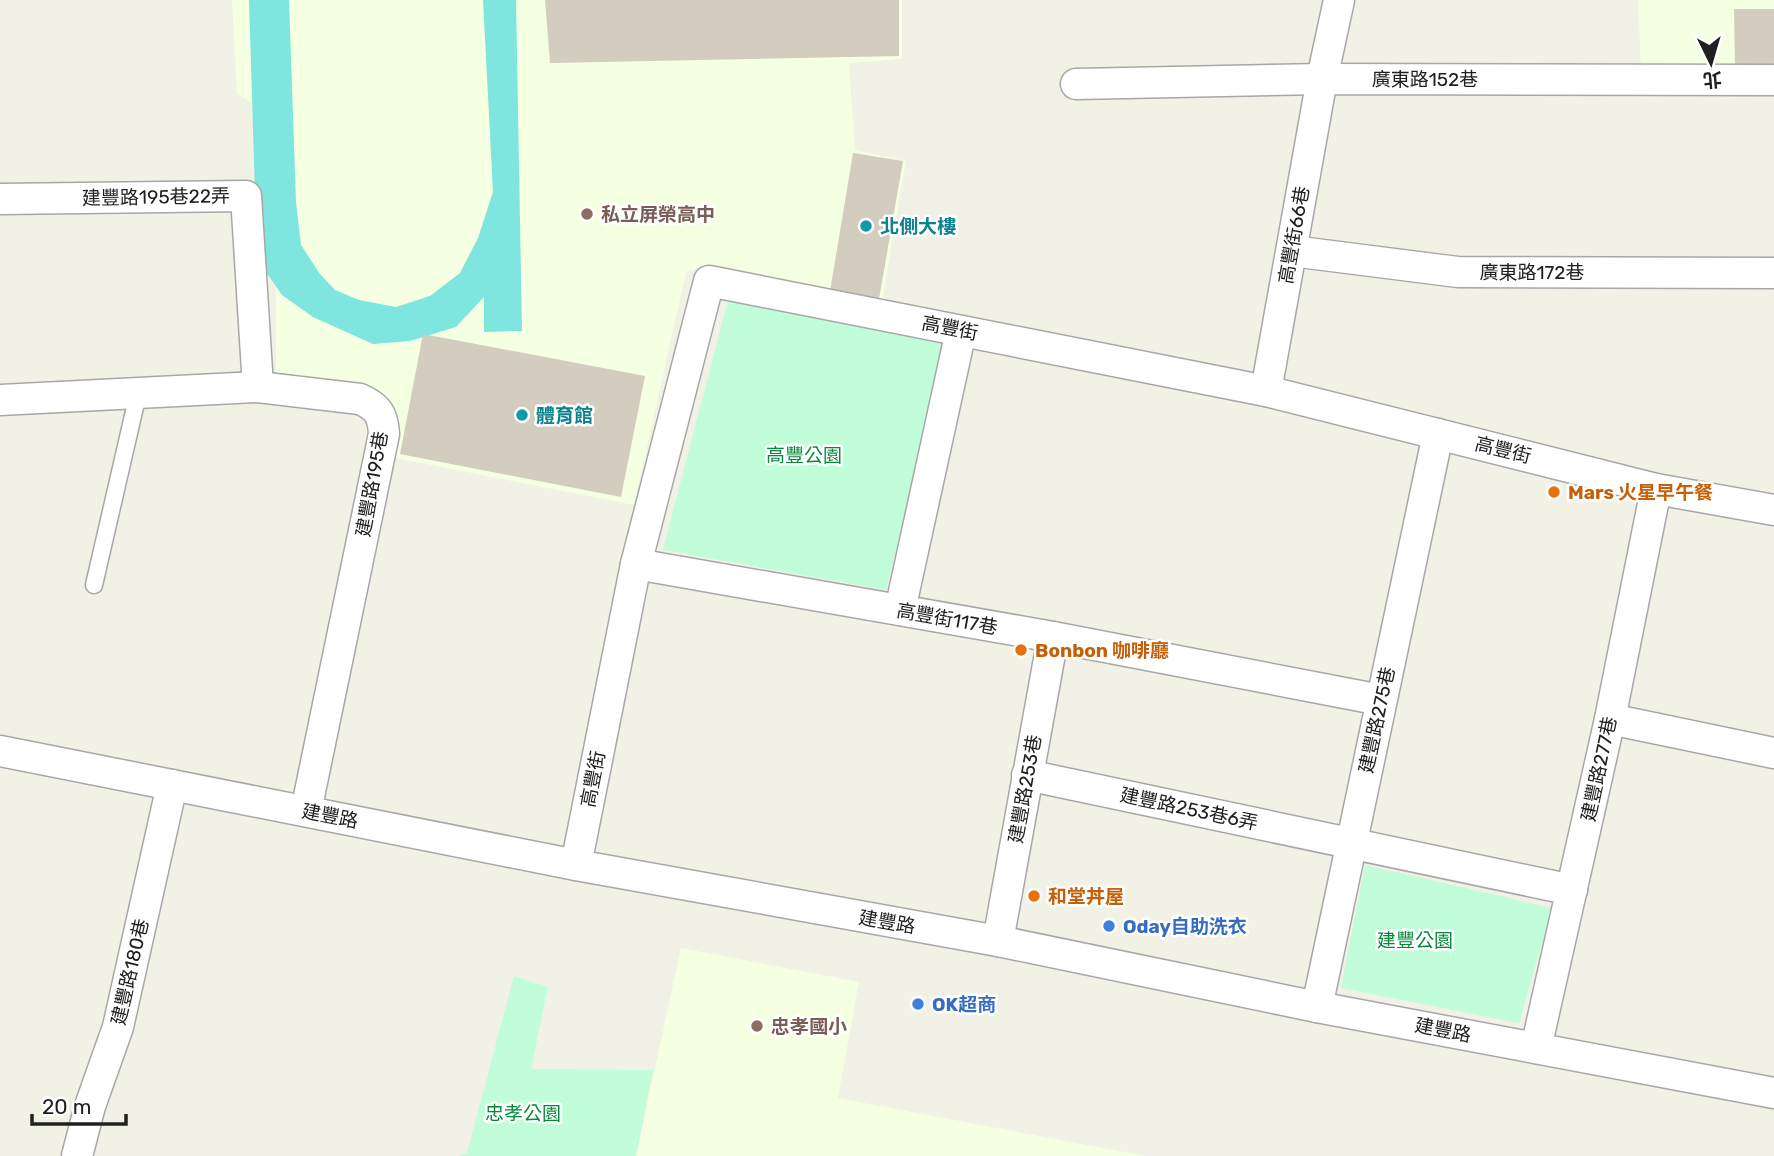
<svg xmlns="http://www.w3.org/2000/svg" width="1774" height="1156" viewBox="0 0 1774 1156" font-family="Rubik,'Noto Sans TC',sans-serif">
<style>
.education{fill:#f5ffe1}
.park{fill:#c1fdd9}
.pitch{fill:#7fe5df}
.building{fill:#d2cdbf}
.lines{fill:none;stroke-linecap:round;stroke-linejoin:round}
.lane-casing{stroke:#a7a7a7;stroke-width:19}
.street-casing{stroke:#a7a7a7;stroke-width:33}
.lane{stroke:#fff;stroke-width:16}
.street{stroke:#fff;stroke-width:30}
.education-dot{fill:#8d6e63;stroke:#fff;stroke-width:2.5}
.culture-dot{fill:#0f9aa8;stroke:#fff;stroke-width:2.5}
.food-dot{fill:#e8710a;stroke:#fff;stroke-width:2.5}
.shop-dot{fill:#3f7fe0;stroke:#fff;stroke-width:2.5}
.labels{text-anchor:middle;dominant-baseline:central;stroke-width:5;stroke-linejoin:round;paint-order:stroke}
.street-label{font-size:19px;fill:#202020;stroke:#fff}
.education-label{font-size:19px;font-weight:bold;fill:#785e54;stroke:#fff;text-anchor:start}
.culture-label{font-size:19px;font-weight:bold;fill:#0d838f;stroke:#fff;text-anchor:start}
.park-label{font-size:19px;fill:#04893a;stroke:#fff}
.food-label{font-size:19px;font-weight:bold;fill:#c56008;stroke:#fff;text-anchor:start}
.shop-label{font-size:19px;font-weight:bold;fill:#366cbe;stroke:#fff;text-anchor:start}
</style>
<rect width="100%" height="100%" fill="#f1f1e6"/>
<g class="education">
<path d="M232 0H902V59L849 63 855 150 906 161 882 302 701 267 686 272 634 505 390 457 392 408 276 387V117L237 94Z"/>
<path d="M1638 0H1774V70L1641 73Z"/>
<path d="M681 948 859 982 838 1098 1145 1156H636Z"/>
</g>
<g class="park">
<path d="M728 300 947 344 886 590 663 550Z"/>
<path d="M1365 865 1552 908 1519 1023 1341 988Z"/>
<path d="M514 976 548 987 531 1069 653 1070 636 1156H459L467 1153Z"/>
</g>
<path class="pitch" d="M249 0H289L296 202 301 245 320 274 335 290 359 300 396 307 430 296 460 273 478 238 493 192 483 0H516L522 331 484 332V297L456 327 410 341 373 344 313 317 282 295 257 259Z"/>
<g class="building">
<path d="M545 0H899V56L550 63Z"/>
<path d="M1734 9H1774V65L1735 66Z"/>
<path d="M853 153 903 161 879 299 830 291Z"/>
<path d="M423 334 645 376 621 497 400 454Z"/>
</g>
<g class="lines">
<defs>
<path id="lane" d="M94 585 138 394"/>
<g id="street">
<path d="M1076 84 1322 79 1774 80"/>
<path d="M0 199 246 196 258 387"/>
<path d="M1292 251 1458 272 1774 273"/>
<path d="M1266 391 1322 79 1339 0"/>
<path d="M0 400 258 387 360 399C378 407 383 415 384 434L306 811"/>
<path d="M636 564 1053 637 1381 700"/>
<path d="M900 610 961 331"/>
<path d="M1610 719 1774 753"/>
<path d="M0 751 576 865 998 941 1317 1007 1774 1093"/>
<path d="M1027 775 1572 890"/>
<path d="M576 865 636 564 709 281 1266 391 1656 489 1774 510"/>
<path d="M998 941 1053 637"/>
<path d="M1317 1007 1438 434"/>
<path d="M1536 1048 1610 719 1656 489"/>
<path d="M77 1156 90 1106 118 1027 172 785"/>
</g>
</defs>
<use href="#lane" class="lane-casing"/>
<use href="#street" class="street-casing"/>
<use href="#lane" class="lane"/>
<use href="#street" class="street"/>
</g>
<g class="education-dot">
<circle cx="587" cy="214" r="7"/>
<circle cx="757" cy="1026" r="7"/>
</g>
<g class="culture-dot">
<circle cx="866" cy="226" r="7"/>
<circle cx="522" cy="415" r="7"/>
</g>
<g class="food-dot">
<circle cx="1554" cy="492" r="7"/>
<circle cx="1021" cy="650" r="7"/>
<circle cx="1034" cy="896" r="7"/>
</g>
<g class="shop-dot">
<circle cx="1109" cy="926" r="7"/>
<circle cx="918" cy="1004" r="7"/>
</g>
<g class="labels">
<g class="street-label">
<text x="1425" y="79">廣東路152巷</text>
<text transform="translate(156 197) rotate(-1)">建豐路195巷22弄</text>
<text transform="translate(1294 235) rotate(-80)">高豐街66巷</text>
<text x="1532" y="272">廣東路172巷</text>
<text transform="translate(950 328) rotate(11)">高豐街</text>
<text transform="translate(1503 450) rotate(14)">高豐街</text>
<text transform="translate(372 484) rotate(-80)">建豐路195巷</text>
<text transform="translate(947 619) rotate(10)">高豐街117巷</text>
<text transform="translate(1377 720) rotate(-78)">建豐路275巷</text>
<text transform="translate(1599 769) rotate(-78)">建豐路277巷</text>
<text transform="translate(593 779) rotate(-79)">高豐街</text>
<text transform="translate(1025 789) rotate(-80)">建豐路253巷</text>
<text transform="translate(1189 809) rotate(12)">建豐路253巷6弄</text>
<text transform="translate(330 816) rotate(11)">建豐路</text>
<text transform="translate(887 922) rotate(10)">建豐路</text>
<text transform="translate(130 972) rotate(-77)">建豐路180巷</text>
<text transform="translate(1443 1030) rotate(11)">建豐路</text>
</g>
<g class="education-label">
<text x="601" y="214">私立屏榮高中</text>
<text x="771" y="1026">忠孝國小</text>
</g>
<g class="culture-label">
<text x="880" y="226">北側大樓</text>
<text x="536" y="415">體育館</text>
</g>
<g class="park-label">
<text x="804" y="455">高豐公園</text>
<text x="1415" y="940">建豐公園</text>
<text x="523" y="1113">忠孝公園</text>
</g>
<g class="food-label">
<text x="1568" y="492">Mars 火星早午餐</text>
<text x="1035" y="650">Bonbon 咖啡廳</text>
<text x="1048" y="896">和堂丼屋</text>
</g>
<g class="shop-label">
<text x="1123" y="926">Oday自助洗衣</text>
<text x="932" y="1004">OK超商</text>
</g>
</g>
<g transform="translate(1711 63) rotate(175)" stroke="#ffffff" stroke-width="5" paint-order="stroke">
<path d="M0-5L12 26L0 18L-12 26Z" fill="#202020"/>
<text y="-10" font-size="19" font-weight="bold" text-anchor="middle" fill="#202020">北</text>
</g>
<path d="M32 1114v10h94v-10" fill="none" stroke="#202020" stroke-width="3.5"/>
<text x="42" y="1114" font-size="21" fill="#202020" stroke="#ffffff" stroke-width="5" paint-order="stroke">20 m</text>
</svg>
